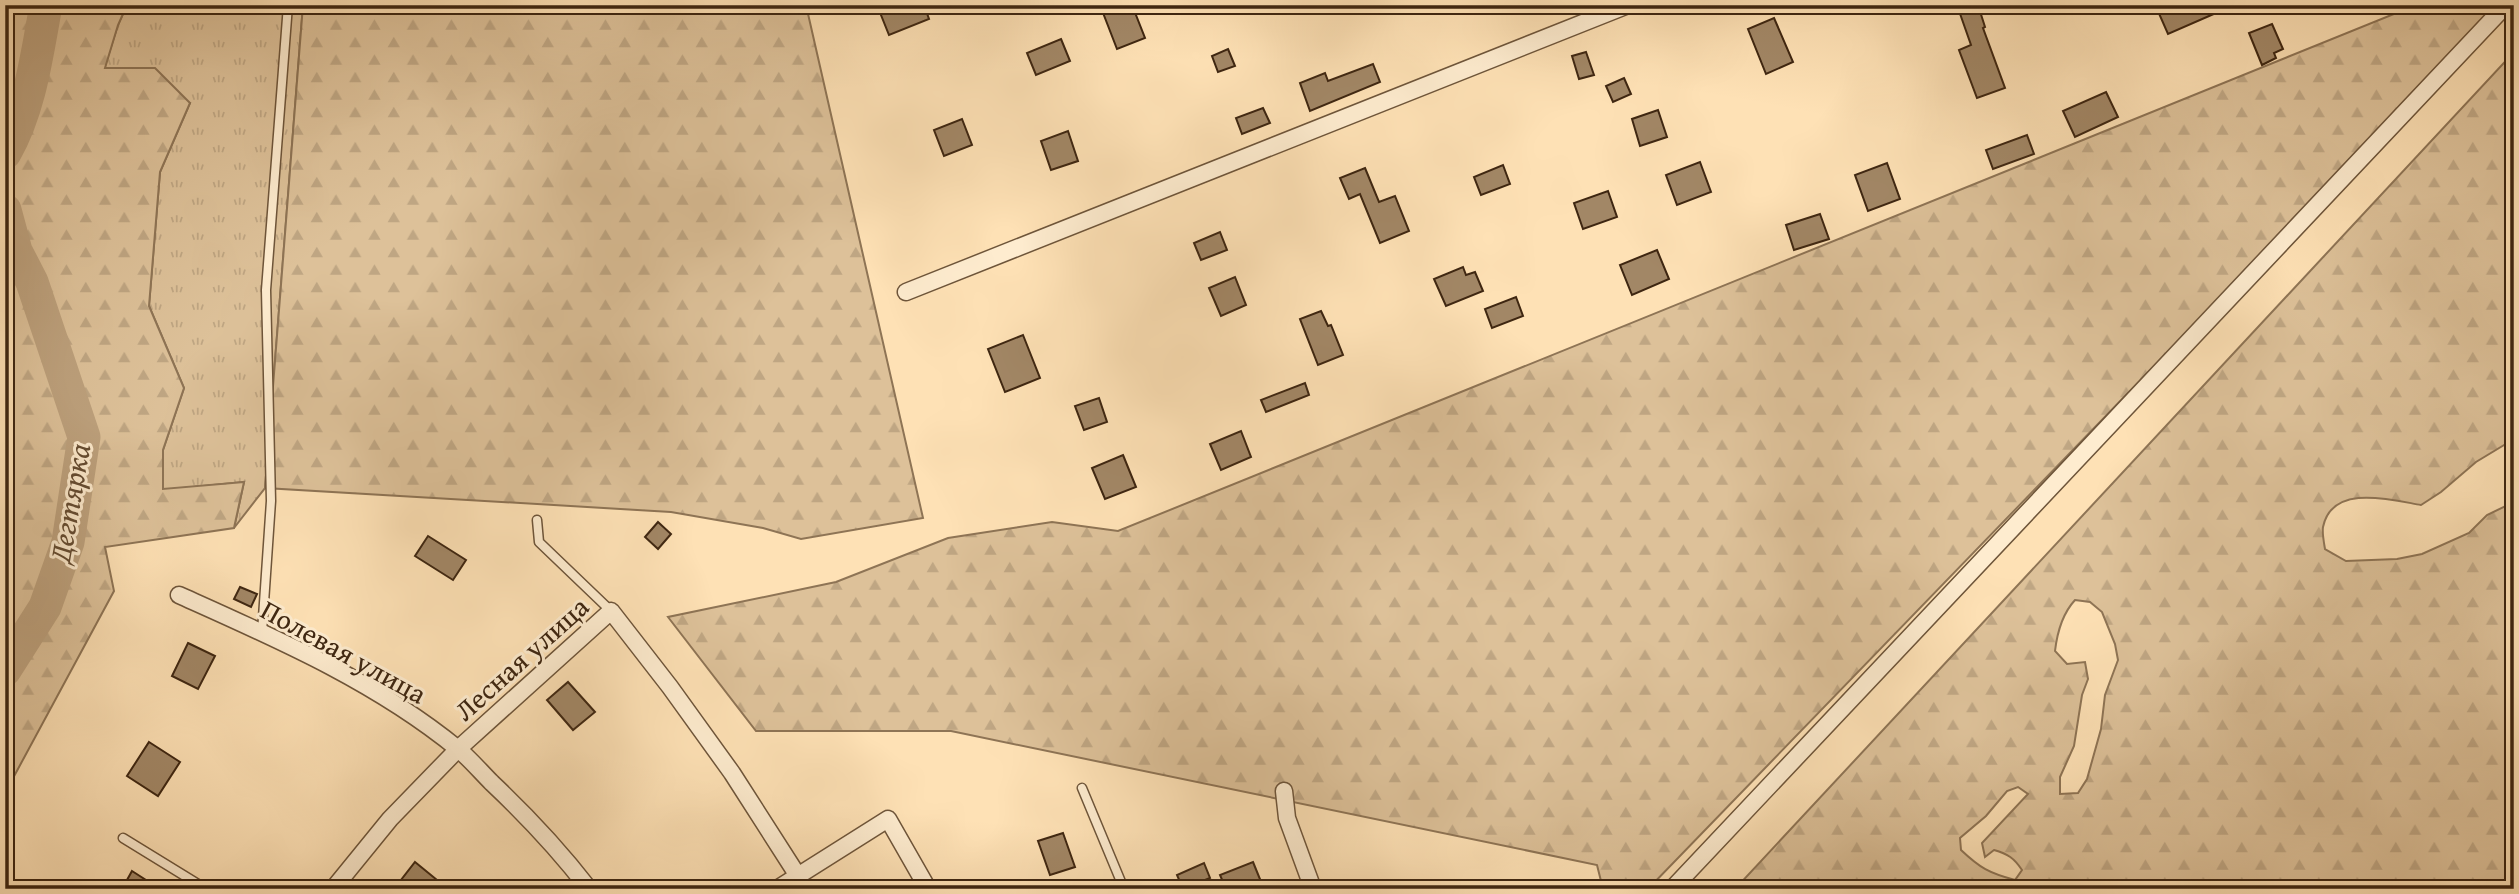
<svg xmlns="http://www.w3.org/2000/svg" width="2519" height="894" viewBox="0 0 2519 894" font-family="'Gentium Book Plus',serif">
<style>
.grass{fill:url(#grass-tufts);stroke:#8e7455;stroke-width:2}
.forest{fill:url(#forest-firs);stroke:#8e7455;stroke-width:2;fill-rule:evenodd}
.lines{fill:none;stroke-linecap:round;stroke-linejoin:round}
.river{stroke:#bda17d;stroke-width:33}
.building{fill:#a28766;stroke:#3e2611;stroke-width:2}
.lane-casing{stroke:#6e553a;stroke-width:11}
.street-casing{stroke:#6e553a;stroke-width:19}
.lane{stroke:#feeccf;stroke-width:8}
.street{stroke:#feeccf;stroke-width:16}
.labels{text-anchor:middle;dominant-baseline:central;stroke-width:6;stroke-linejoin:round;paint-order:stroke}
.street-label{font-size:28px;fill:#3e2611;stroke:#feeccf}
.water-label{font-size:30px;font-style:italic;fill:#644b31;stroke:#feeccf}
</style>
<defs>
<pattern id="grass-tufts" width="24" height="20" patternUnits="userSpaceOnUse" patternTransform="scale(1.75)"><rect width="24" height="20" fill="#ddc199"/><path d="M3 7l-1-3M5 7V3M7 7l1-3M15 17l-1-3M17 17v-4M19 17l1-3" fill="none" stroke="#bfa683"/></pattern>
<pattern id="forest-firs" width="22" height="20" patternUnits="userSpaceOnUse" patternTransform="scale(1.75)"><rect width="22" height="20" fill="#ddc199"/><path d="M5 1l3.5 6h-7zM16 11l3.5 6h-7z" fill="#bfa683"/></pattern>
</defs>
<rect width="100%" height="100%" fill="#fee1b5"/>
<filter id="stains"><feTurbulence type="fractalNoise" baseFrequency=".00286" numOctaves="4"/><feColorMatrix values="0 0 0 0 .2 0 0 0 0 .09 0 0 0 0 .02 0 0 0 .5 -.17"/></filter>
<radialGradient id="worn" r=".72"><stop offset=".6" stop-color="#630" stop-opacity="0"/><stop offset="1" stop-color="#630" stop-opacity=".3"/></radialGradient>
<path class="grass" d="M127 5H303L265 488 234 528 244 482 163 490V450L184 388 149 306 160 172 190 103 104 69 118 25Z"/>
<g class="forest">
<path d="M5 5H127L118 25 105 68H155L190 103 160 172 149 306 184 388 163 450V489L244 482 234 528 105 547 114 591 5 793Z"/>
<path d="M303 5H806L923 518 801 539 763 528 671 512 265 488Z"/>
<path d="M2416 5H2484L2489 20 1648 889H1603L1597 865 951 731H756L668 617 836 582 948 538 1052 522 1118 531Z"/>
<path d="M2514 52V439L2476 462 2441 492 2421 505C2392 500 2332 483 2323 527 2322 533 2324 543 2325 549L2346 561 2397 559 2422 554 2469 533 2487 515 2514 502V889H1735ZM2075 600 2090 602 2102 612 2115 644 2118 660 2105 695 2101 729 2087 779 2078 793 2060 794V777L2074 746 2082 695 2088 679 2085 662 2067 664 2055 651C2057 634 2063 613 2075 600ZM2018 787 2028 794 1982 843 1985 857 1994 850C2008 854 2014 858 2022 870L2015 880C1989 873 1980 868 1961 850L1960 838 1986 816 2007 791Z"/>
</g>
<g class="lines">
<g class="river">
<path d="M5 153C30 110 37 54 46 5"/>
<path d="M5 210 16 251 32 282 84 437 68 542 45 607 5 670"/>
</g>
</g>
<g class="building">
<path d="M877 5H924L929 19 889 35Z"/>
<path d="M1100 5H1132L1145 38 1117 49Z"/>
<path d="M1967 5H1978L1985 27 1983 28 2005 88 1977 98 1959 50 1971 45 1958 8Z"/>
<path d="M2165 5H2232V6L2168 34 2157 9Z"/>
<path d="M1774 18 1793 62 1766 74 1748 29Z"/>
<path d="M2272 24 2283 49 2274 53 2276 58 2262 65 2249 33Z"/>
<path d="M1061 39 1070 61 1036 75 1027 53Z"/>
<path d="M1228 49 1235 66 1218 72 1212 56Z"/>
<path d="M1586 52 1594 75 1579 79 1572 56Z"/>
<path d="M1373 64 1380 82 1310 111 1300 83 1325 73 1328 81Z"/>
<path d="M1624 78 1631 94 1613 102 1606 86Z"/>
<path d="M2106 92 2118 117 2075 137 2063 111Z"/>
<path d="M1263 108 1270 123 1242 134 1236 118Z"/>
<path d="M1658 110 1667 137 1640 146 1632 119Z"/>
<path d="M962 119 972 145 944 156 934 130Z"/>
<path d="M1068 131 1078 161 1051 170 1041 141Z"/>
<path d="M2027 135 2034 154 1993 169 1986 150Z"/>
<path d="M1700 162 1711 192 1677 205 1666 175Z"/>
<path d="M1887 163 1900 199 1868 211 1855 175Z"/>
<path d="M1503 165 1510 184 1481 195 1474 177Z"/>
<path d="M1365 168 1379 202 1395 196 1409 231 1380 243 1360 194 1349 199 1340 178Z"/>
<path d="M1608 191 1617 217 1583 229 1574 203Z"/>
<path d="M1820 214 1829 239 1794 250 1786 225Z"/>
<path d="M1220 232 1227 250 1201 260 1194 243Z"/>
<path d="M1657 250 1669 279 1632 295 1620 265Z"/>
<path d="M1463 267 1466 275 1475 272 1483 291 1446 306 1434 279Z"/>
<path d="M1235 277 1246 305 1221 316 1209 288Z"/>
<path d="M1516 297 1523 316 1492 328 1485 309Z"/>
<path d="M1321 311 1328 326 1331 325 1343 355 1318 365 1300 319Z"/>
<path d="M1023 335 1040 378 1005 392 988 349Z"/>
<path d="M1305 383 1309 395 1266 412 1261 400Z"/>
<path d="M1099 398 1107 422 1084 430 1075 406Z"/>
<path d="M1241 431 1251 457 1221 470 1210 444Z"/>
<path d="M1123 455 1136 487 1105 499 1092 468Z"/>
<path d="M658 522 671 534 658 549 645 537Z"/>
<path d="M428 536 466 560 453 580 415 556Z"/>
<path d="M240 587 257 594 251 607 234 599Z"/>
<path d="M188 643 215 656 198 689 172 676Z"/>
<path d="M568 682 595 712 573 730 547 700Z"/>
<path d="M149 742 180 762 158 796 127 776Z"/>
<path d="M1063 833 1075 867 1050 875 1038 841Z"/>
<path d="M415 862 448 889H394Z"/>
<path d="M1253 862 1264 889H1226L1220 875Z"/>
<path d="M1204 863 1210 878 1183 889 1177 875Z"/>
<path d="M132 871 160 889H122Z"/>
</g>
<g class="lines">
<defs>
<g id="lane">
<path d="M537 520 539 542 611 611"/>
<path d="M262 632 271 501 266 290 288 5"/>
<path d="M1082 788 1124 889"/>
<path d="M123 838 206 889"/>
</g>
<g id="street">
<path d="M906 292 1628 5"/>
<path d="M179 595C275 638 375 681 458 749 470 759 481 772 492 783 527 816 559 850 589 889"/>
<path d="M1284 791 1287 818 1313 889"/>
<path d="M333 889 390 819 458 749 611 611 670 687 732 773 798 876"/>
<path d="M777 889 888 819 928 889"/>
<path d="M1672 889 2506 5"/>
</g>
</defs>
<use href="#lane" class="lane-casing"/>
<use href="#street" class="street-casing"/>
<use href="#lane" class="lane"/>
<use href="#street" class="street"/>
</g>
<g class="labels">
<g class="street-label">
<text transform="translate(344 651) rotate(29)">Полевая улица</text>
<text transform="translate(521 658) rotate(-42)">Лесная улица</text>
</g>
<g class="water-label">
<text transform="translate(69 503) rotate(-80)">Дегтярка</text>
</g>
</g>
<rect width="2519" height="894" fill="none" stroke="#fee1b5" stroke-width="28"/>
<rect x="7" y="7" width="2505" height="880" fill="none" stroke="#3e2611" stroke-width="3.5"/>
<rect x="14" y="14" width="2491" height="866" fill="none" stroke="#3e2611" stroke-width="2"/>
<rect width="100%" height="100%" filter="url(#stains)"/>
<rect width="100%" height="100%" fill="url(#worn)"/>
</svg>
